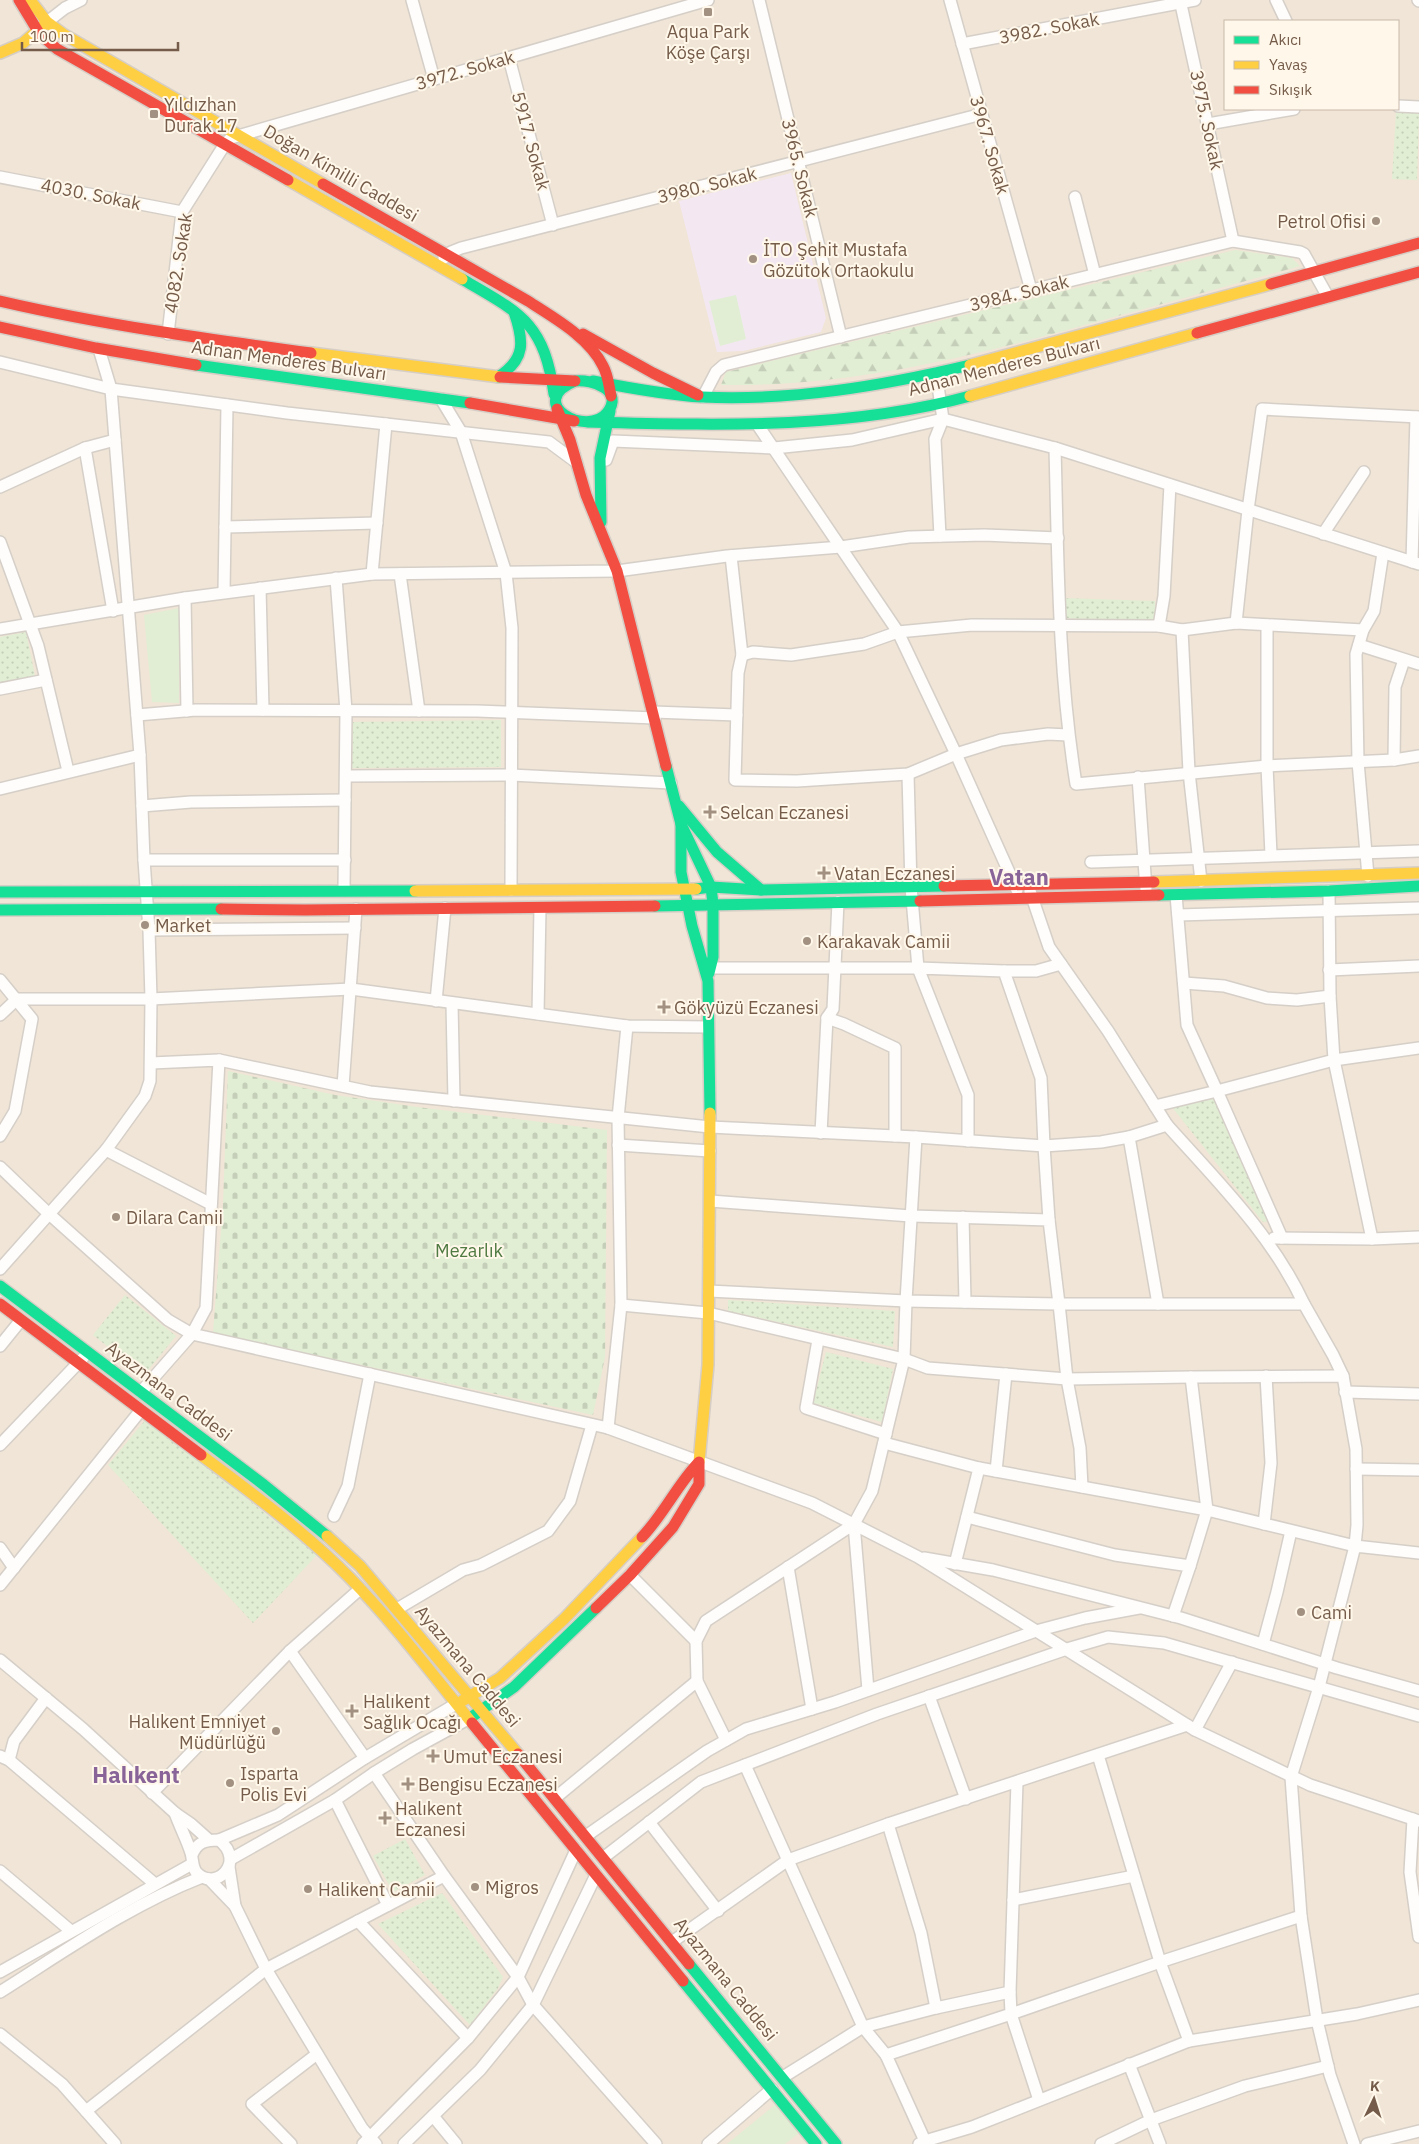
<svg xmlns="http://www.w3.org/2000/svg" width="1419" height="2144" viewBox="0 0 1419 2144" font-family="'IBM Plex Sans',sans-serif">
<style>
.residential{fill:#f0e5d6;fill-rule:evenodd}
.education{fill:#f3e8f2}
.green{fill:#e1eed4}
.forest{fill:url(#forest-firs)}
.cemetery{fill:url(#cemetery-stones)}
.park{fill:url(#park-dots)}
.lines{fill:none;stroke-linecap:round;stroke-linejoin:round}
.street-casing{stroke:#d5cfc8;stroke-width:14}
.fast-casing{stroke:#d6cec6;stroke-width:14}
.slow-casing{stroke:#d6cec6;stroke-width:14}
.jam-casing{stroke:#d6cec6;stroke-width:14}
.street{stroke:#fefdfc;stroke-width:11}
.fast{stroke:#16e098;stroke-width:11}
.slow{stroke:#ffcf43;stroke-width:11}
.jam{stroke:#f24e42;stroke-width:11}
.poi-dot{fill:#a29081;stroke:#fff8ea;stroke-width:2}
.labels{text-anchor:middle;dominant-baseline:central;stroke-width:4;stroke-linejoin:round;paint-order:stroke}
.street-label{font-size:18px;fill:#755b49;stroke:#fff8ea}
.poi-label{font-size:18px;fill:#755b49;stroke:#fff8ea;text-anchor:start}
.park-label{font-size:18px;fill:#4f7a41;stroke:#fff8ea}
.district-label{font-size:22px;font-weight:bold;fill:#896498;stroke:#fff8ea}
</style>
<defs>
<pattern id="forest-firs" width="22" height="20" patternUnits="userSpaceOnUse" patternTransform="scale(1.25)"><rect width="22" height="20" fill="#e1eed4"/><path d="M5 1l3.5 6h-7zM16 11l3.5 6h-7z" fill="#c4ceb8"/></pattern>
<pattern id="cemetery-stones" width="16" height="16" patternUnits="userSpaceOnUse" patternTransform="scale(1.25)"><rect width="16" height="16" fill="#e1eed4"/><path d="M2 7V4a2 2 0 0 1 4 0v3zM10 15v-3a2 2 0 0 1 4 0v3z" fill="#c4ceb8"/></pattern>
<pattern id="park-dots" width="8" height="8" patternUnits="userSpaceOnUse" patternTransform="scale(1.25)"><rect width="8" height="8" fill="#e1eed4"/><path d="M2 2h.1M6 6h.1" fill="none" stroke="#c4ceb8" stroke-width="1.8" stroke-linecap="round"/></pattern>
</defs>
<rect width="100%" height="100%" fill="#f6f2e9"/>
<path class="residential" d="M0 0H1419V2144H0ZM1225 21H1398V109H1225Z"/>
<path class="education" d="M791 173 826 318 821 332 743 351 717 352 679 201Z"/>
<g class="green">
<path d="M736 295 746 339 720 346 709 301Z"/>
<path d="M179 608V703L152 702 144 615Z"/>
<path d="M776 2104 799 2133 785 2144H727Z"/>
</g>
<path class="forest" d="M1235 250 1292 258 1300 266C1231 285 1162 304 1092 323 970 357 848 387 721 385L726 372Z"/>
<path class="cemetery" d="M228 1071 335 1095 417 1107 607 1130 605 1357 593 1415 213 1333 223 1204Z"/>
<g class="park">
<path d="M1396 111 1419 113 1417 180 1392 179Z"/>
<path d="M1061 598 1155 601V622L1061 618Z"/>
<path d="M26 632 35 676 0 683V637Z"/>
<path d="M501 720V767L352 768 353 722Z"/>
<path d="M1215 1096 1270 1221 1263 1222 1172 1107Z"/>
<path d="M125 1295 176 1336 144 1375 93 1335Z"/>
<path d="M728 1300 895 1311 893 1347 728 1311Z"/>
<path d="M826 1352 893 1369 882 1422 813 1403Z"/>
<path d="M147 1418 317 1555 253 1623 108 1465Z"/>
<path d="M405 1839 425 1875 393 1892 373 1856Z"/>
<path d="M442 1893 503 1977 498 1988 470 2025 378 1924Z"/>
</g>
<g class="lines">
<defs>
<g id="street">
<path d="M412 0 434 79"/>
<path d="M759 0 841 337"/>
<path d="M950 0 1031 290"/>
<path d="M1180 0 1233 241"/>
<path d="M1276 0 1286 21"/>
<path d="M1418 0 1419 1"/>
<path d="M47 22 65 8 81 0"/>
<path d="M962 44 1195 0"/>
<path d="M509 58 553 225"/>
<path d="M1398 106 1419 107"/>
<path d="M1208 124 1294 109"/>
<path d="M0 177 182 212"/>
<path d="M1075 197 1095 275"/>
<path d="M444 258 451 252 461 248 982 114"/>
<path d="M168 334 182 212 225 144 231 138 708 0"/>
<path d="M0 362 111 389 287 413 549 442 576 462"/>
<path d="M936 373 943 419 1055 448C1058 561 1058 672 1076 784L1267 766 1394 760 1419 756"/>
<path d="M703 397 716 372 724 365 1233 241 1300 252 1304 254 1328 297"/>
<path d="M441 399 461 432 506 573 512 628 511 890"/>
<path d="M757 424 898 632 956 754 1017 890"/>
<path d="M85 448 113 611"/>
<path d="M1055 448 1419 564"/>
<path d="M606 460 613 441 774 448 852 440 943 419"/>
<path d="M0 487 85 448 115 440"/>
<path d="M225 527 377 523"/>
<path d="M1323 534 1364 472"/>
<path d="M940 536 935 439 943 419"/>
<path d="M0 542 38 646 68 771"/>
<path d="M731 556 742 655 738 673 735 780 797 781 908 774 956 754 1001 740 1048 734 1068 735"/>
<path d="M1412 562 1416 417"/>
<path d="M372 574 386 424"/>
<path d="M400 574 419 711"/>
<path d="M336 578 346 711 344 890"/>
<path d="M260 588 263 710"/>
<path d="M224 592 227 405"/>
<path d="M185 598 187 711"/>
<path d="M1236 623 1248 510 1262 409 1419 417"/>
<path d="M1267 625V766L1271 855"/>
<path d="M1159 626 1164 596 1170 485"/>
<path d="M0 629 185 598 372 574 617 571 727 556 841 547 909 537 984 535 1058 538"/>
<path d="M1182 630 1189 772 1201 881"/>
<path d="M1359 645 1419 664"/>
<path d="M742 655 753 652 791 655 864 644 898 632 972 625 1159 626 1182 630 1236 623 1363 630"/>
<path d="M0 689 46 680"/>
<path d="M653 712 737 715"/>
<path d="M137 715 196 710 477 711 655 718"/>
<path d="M1394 760 1395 687 1404 660"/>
<path d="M346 776 511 775 671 783"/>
<path d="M1138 777 1146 889"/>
<path d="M0 789 140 755"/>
<path d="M142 806 191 802 345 800"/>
<path d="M144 860H345"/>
<path d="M1091 862 1419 851"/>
<path d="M1368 876 1358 762 1356 654 1363 630 1374 611 1383 553"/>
<path d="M1030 891 1049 947 1108 1031 1167 1125"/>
<path d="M1178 915 1419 908"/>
<path d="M149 930 355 928"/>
<path d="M711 968H918L911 887 908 774"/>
<path d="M1329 970 1419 966"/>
<path d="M1004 971H1036L1061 964"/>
<path d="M0 980 32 1019 15 1111 0 1136"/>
<path d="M1184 983 1224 986 1267 998 1297 1000 1330 996"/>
<path d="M436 1001 445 908"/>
<path d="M452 1003 454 1101"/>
<path d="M538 1014 540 908"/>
<path d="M0 1015 17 999H151L351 989 627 1026 708 1027"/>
<path d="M827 1018 844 1024 895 1048V1136"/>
<path d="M219 1060 370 1092 710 1127 916 1137 906 1301 1059 1304 1067 1379 1191 1377"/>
<path d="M151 1063 219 1060 206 1308 192 1334 608 1428 812 1503 918 1557 1195 1730 1310 1785 1419 1821"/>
<path d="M343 1086 356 909"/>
<path d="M1155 1106 1217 1091 1187 1025 1176 895"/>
<path d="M821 1133 827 1018 833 1009 838 902"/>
<path d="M916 1137 1044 1146 1049 1220"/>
<path d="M968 1141V1095L918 968 1004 971 1041 1078 1044 1146 1101 1142 1129 1137"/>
<path d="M618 1145 710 1151"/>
<path d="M106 1150 211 1204"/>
<path d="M0 1167 48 1213 168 1320 192 1334 141 1392"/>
<path d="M710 1201 911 1216 1049 1220 1059 1304H1304L1333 1355 1343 1376"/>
<path d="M963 1217 965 1302"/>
<path d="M1274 1238 1372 1239 1419 1237"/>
<path d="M1282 1238 1217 1091 1334 1060 1330 996 1329 891"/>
<path d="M1372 1239 1334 1060 1419 1048"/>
<path d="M0 1269 106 1150 145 1096 150 1081 151 999 149 930 144 860 140 755 111 389 99 349"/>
<path d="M709 1291 906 1301 904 1359 928 1368 1067 1379 1080 1448 1082 1487"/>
<path d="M1158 1304 1129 1137 1167 1125C1217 1181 1272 1235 1304 1304"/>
<path d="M621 1305 708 1313 904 1359 872 1491 854 1524"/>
<path d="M818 1340 806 1408 886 1434"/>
<path d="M0 1346 21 1320"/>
<path d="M1343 1376 1356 1449 1357 1525 1355 1546 1207 1510 1191 1377Z"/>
<path d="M1345 1392 1419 1394"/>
<path d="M608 1428 621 1305 618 1118 627 1026"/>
<path d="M884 1443 979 1468 955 1564"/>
<path d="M0 1445 83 1358"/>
<path d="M979 1468 1207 1510 1190 1566"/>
<path d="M1356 1469 1419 1470"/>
<path d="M996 1471 1006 1374"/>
<path d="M334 1516 348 1486 370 1374"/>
<path d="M967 1517 1115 1555 1190 1566 1173 1616"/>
<path d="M1264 1524 1271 1463 1266 1376"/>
<path d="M0 1548 14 1568"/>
<path d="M924 1558 993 1570 1181 1618 1337 1668 1419 1691"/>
<path d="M788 1567 812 1709"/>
<path d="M630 1575 696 1641"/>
<path d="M0 1585 141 1410"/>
<path d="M397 1609 463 1570 481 1565 548 1531 570 1501 592 1425"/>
<path d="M1263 1644 1277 1592 1291 1531"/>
<path d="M290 1651 365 1758"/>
<path d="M0 1660 83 1729 175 1813 191 1824 209 1840"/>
<path d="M697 1681 696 1641 706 1621 854 1524 868 1690"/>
<path d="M929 1696 966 1799"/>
<path d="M1195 1730 1232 1662"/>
<path d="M1098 1755 1160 1962 1189 2041"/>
<path d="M0 1756 9 1760 155 1884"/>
<path d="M9 1760 14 1741 46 1698"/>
<path d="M745 1765 863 2027 783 2077"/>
<path d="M374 1773 444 1876 518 1977 533 2005 656 2144"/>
<path d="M152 1793 290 1651 360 1589"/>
<path d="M555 1798 697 1681 726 1740"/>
<path d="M335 1800 388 1905"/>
<path d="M175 1813C180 1827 187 1840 191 1853 193 1860 192 1866 196 1872 215 1893 247 1862 219 1840 205 1840 197 1842 192 1855"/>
<path d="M1413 1819 1410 1872 1419 1937"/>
<path d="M649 1822 718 1911"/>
<path d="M888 1824 921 1933 936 2008 1010 1992 1017 1782"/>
<path d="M586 1836 707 1751 746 1729 835 1702 1036 1631 1085 1618 1139 1608"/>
<path d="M219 1840 278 1815 365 1758 456 1704"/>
<path d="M603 1858 701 1782 877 1714 1067 1649 1108 1637 1164 1643 1419 1716"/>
<path d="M231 1859 335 1800 374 1773 413 1749 468 1719"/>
<path d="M229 1867 235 1906 266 1969 362 2128 376 2144"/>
<path d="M0 1871 71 1931"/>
<path d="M209 1879 235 1906"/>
<path d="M1013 1900 1134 1876"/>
<path d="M1301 1916 1317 2020 1330 2075 1354 2144"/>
<path d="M358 1921 468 2038"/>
<path d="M672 1942 788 1860 888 1824 1187 1725"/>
<path d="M0 1972 192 1864"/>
<path d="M0 1992C65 1951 130 1905 202 1877"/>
<path d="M0 2034 62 2084 115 2144"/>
<path d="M886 2055 863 2027 936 2008"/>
<path d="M1129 2064 1160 2144"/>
<path d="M1039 2100 1011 2014 1166 1960 1301 1916 1291 1777 1319 1687 1355 1546 1419 1553"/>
<path d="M86 2111 266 1969 444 1876"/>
<path d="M433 2116 456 2144"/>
<path d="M925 2141 972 2127 1189 2041 1357 2014 1419 2000"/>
<path d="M291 2144 252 2104 317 2054"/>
<path d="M363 2144 468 2038 518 1977 576 1850"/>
<path d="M404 2144 480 2070 533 2005 596 1875"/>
<path d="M708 2144 772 2089"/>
<path d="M919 2144 925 2141 886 2055 1011 2014 1010 1992"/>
<path d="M1101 2144 1151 2120 1245 2086 1328 2066"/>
<path d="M1367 2144 1419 2131"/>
</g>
<g id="fast">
<path d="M462 279C520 313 544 322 554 394"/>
<path d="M196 365 470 403"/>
<path d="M498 377C526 359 524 341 514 312"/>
<path d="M575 381C592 379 625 390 607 413 587 438 524 403 575 381Z"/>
<path d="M593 381C629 388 666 395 702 397 793 401 882 386 970 365"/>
<path d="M588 422C715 425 846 430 970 396"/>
<path d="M601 522 600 458 610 411"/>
<path d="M666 766 681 824 711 887 713 904V957L709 973"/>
<path d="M679 806 717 852 761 890"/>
<path d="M681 824V872L692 926 708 981 710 1113"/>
<path d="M696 889 711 887 761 890 944 886"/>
<path d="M0 892 415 891"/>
<path d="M1159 895 1329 891 1419 886"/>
<path d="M655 906 920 901"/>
<path d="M0 910 221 909"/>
<path d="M0 1286 264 1485 327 1536"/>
<path d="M473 1716 514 1687 596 1608"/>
<path d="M689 1964 836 2144"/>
<path d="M683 1981 816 2144"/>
</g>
<g id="slow">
<path d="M30 0 47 22 63 34 323 184"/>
<path d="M0 53 23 43 44 25"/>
<path d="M288 180 462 279"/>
<path d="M311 353 500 377"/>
<path d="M970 365 1271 284"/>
<path d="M970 396 1197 333"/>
<path d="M1154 882 1419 873"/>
<path d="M415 891 696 889"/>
<path d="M201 1455C252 1493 305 1532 350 1578 394 1623 432 1674 472 1723"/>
<path d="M699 1462 708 1365 710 1113"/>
<path d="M327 1536 360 1566 518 1754"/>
<path d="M462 1701 500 1678 564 1619 642 1537"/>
</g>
<g id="jam">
<path d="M19 0 39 33 57 49 288 180"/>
<path d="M323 184 528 301C554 318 589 337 603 366 608 375 609 386 611 396"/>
<path d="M1271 284 1419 243"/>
<path d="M0 301C103 325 207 339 311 353"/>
<path d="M0 327 96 348 196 365"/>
<path d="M1197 333 1419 272"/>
<path d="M583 334 653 373 698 395"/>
<path d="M500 377 575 381"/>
<path d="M470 403 574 421"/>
<path d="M557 409 570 440 586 495 617 571 666 766"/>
<path d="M944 886 1154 882"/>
<path d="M920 901 1159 895"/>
<path d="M221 909 305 910 655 906"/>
<path d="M0 1304 201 1455"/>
<path d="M596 1608 630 1575 673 1527 699 1484V1462C677 1485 664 1514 642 1537"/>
<path d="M472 1723 683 1981"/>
<path d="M518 1754 689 1964"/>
</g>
</defs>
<use href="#street" class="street-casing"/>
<use href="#fast" class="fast-casing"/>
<use href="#slow" class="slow-casing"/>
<use href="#jam" class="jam-casing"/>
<use href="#street" class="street"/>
<use href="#fast" class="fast"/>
<use href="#slow" class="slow"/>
<use href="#jam" class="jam"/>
</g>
<g class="poi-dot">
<rect x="703" y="7" width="10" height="10" rx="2.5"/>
<rect x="149" y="109" width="10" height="10" rx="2.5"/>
<circle cx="1376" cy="221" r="5"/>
<circle cx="753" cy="259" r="5"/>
<path d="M707.5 804.5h5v5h5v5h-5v5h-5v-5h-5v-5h5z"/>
<path d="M821.5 865.5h5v5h5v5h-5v5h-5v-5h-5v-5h5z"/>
<circle cx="145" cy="925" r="5"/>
<circle cx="807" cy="941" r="5"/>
<path d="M661.5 999.5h5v5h5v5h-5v5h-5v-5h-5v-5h5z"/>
<circle cx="116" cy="1217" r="5"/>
<circle cx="1301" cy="1612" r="5"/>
<path d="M349.5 1703.5h5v5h5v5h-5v5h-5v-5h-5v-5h5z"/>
<circle cx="276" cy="1731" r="5"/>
<path d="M430.5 1748.5h5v5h5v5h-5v5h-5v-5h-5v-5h5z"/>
<circle cx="230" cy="1783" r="5"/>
<path d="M405.5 1776.5h5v5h5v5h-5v5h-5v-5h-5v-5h5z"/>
<path d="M382.5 1810.5h5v5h5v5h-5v5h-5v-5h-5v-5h5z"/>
<circle cx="475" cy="1887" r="5"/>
<circle cx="308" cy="1889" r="5"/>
</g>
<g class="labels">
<g class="street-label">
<text transform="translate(1049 28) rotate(-11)">3982. Sokak</text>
<text transform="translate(465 70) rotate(-16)">3972. Sokak</text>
<text transform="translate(1207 120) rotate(78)">3975. Sokak</text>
<text transform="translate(531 141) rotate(75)">5917. Sokak</text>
<text transform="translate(990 145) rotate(74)">3967. Sokak</text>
<text transform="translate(800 168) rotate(76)">3965. Sokak</text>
<text transform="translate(341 173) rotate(30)">Doğan Kimilli Caddesi</text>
<text transform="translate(707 185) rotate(-14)">3980. Sokak</text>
<text transform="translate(91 194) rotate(11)">4030. Sokak</text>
<text transform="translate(178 263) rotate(-81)">4082. Sokak</text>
<text transform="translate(1019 293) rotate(-14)">3984. Sokak</text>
<text transform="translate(289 360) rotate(8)">Adnan Menderes Bulvarı</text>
<text transform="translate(1004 366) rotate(-14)">Adnan Menderes Bulvarı</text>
<text transform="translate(169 1391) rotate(37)">Ayazmana Caddesi</text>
<text transform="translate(468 1666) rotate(50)">Ayazmana Caddesi</text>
<text transform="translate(726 1979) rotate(51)">Ayazmana Caddesi</text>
</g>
<g class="poi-label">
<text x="708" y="31" text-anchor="middle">Aqua Park<tspan x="708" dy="21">Köşe Çarşı</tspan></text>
<text x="164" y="104">Yıldızhan<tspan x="164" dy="21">Durak 17</tspan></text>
<text x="1366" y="221" text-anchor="end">Petrol Ofisi</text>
<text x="763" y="249">İTO Şehit Mustafa<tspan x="763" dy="21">Gözütok Ortaokulu</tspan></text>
<text x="720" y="812">Selcan Eczanesi</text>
<text x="834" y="873">Vatan Eczanesi</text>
<text x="155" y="925">Market</text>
<text x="817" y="941">Karakavak Camii</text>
<text x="674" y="1007">Gökyüzü Eczanesi</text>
<text x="126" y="1217">Dilara Camii</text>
<text x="1311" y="1612">Cami</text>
<text x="363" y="1701">Halıkent<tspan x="363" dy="21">Sağlık Ocağı</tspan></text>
<text x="266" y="1721" text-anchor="end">Halıkent Emniyet<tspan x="266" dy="21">Müdürlüğü</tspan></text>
<text x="443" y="1756">Umut Eczanesi</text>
<text x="240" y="1773">Isparta<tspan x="240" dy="21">Polis Evi</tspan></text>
<text x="418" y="1784">Bengisu Eczanesi</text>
<text x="395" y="1808">Halıkent<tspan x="395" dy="21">Eczanesi</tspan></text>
<text x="485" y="1887">Migros</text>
<text x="318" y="1889">Halikent Camii</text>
</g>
<g class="park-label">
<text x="469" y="1250">Mezarlık</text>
</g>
<g class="district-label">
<text x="1019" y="876">Vatan</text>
<text x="136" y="1774">Halıkent</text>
</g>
</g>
<rect x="1224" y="20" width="175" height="90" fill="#fff8ea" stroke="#c8b9aa"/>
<rect x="1234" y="36" width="25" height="8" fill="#16e098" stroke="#c8b9aa"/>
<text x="1269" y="45" font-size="15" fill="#755b49">Akıcı</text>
<rect x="1234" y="61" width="25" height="8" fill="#ffcf43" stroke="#c8b9aa"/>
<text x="1269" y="70" font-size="15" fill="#755b49">Yavaş</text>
<rect x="1234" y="86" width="25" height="8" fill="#f24e42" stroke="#c8b9aa"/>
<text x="1269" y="95" font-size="15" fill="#755b49">Sıkışık</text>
<g transform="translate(1374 2099) rotate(4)" stroke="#fff8ea" stroke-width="4" paint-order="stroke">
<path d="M0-4L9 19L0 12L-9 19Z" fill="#755b49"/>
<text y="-8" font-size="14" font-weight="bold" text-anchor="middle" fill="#755b49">K</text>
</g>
<path d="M22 42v8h156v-8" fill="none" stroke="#755b49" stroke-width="2.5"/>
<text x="30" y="42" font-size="15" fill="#755b49" stroke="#fff8ea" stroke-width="4" paint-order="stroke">100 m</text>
</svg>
